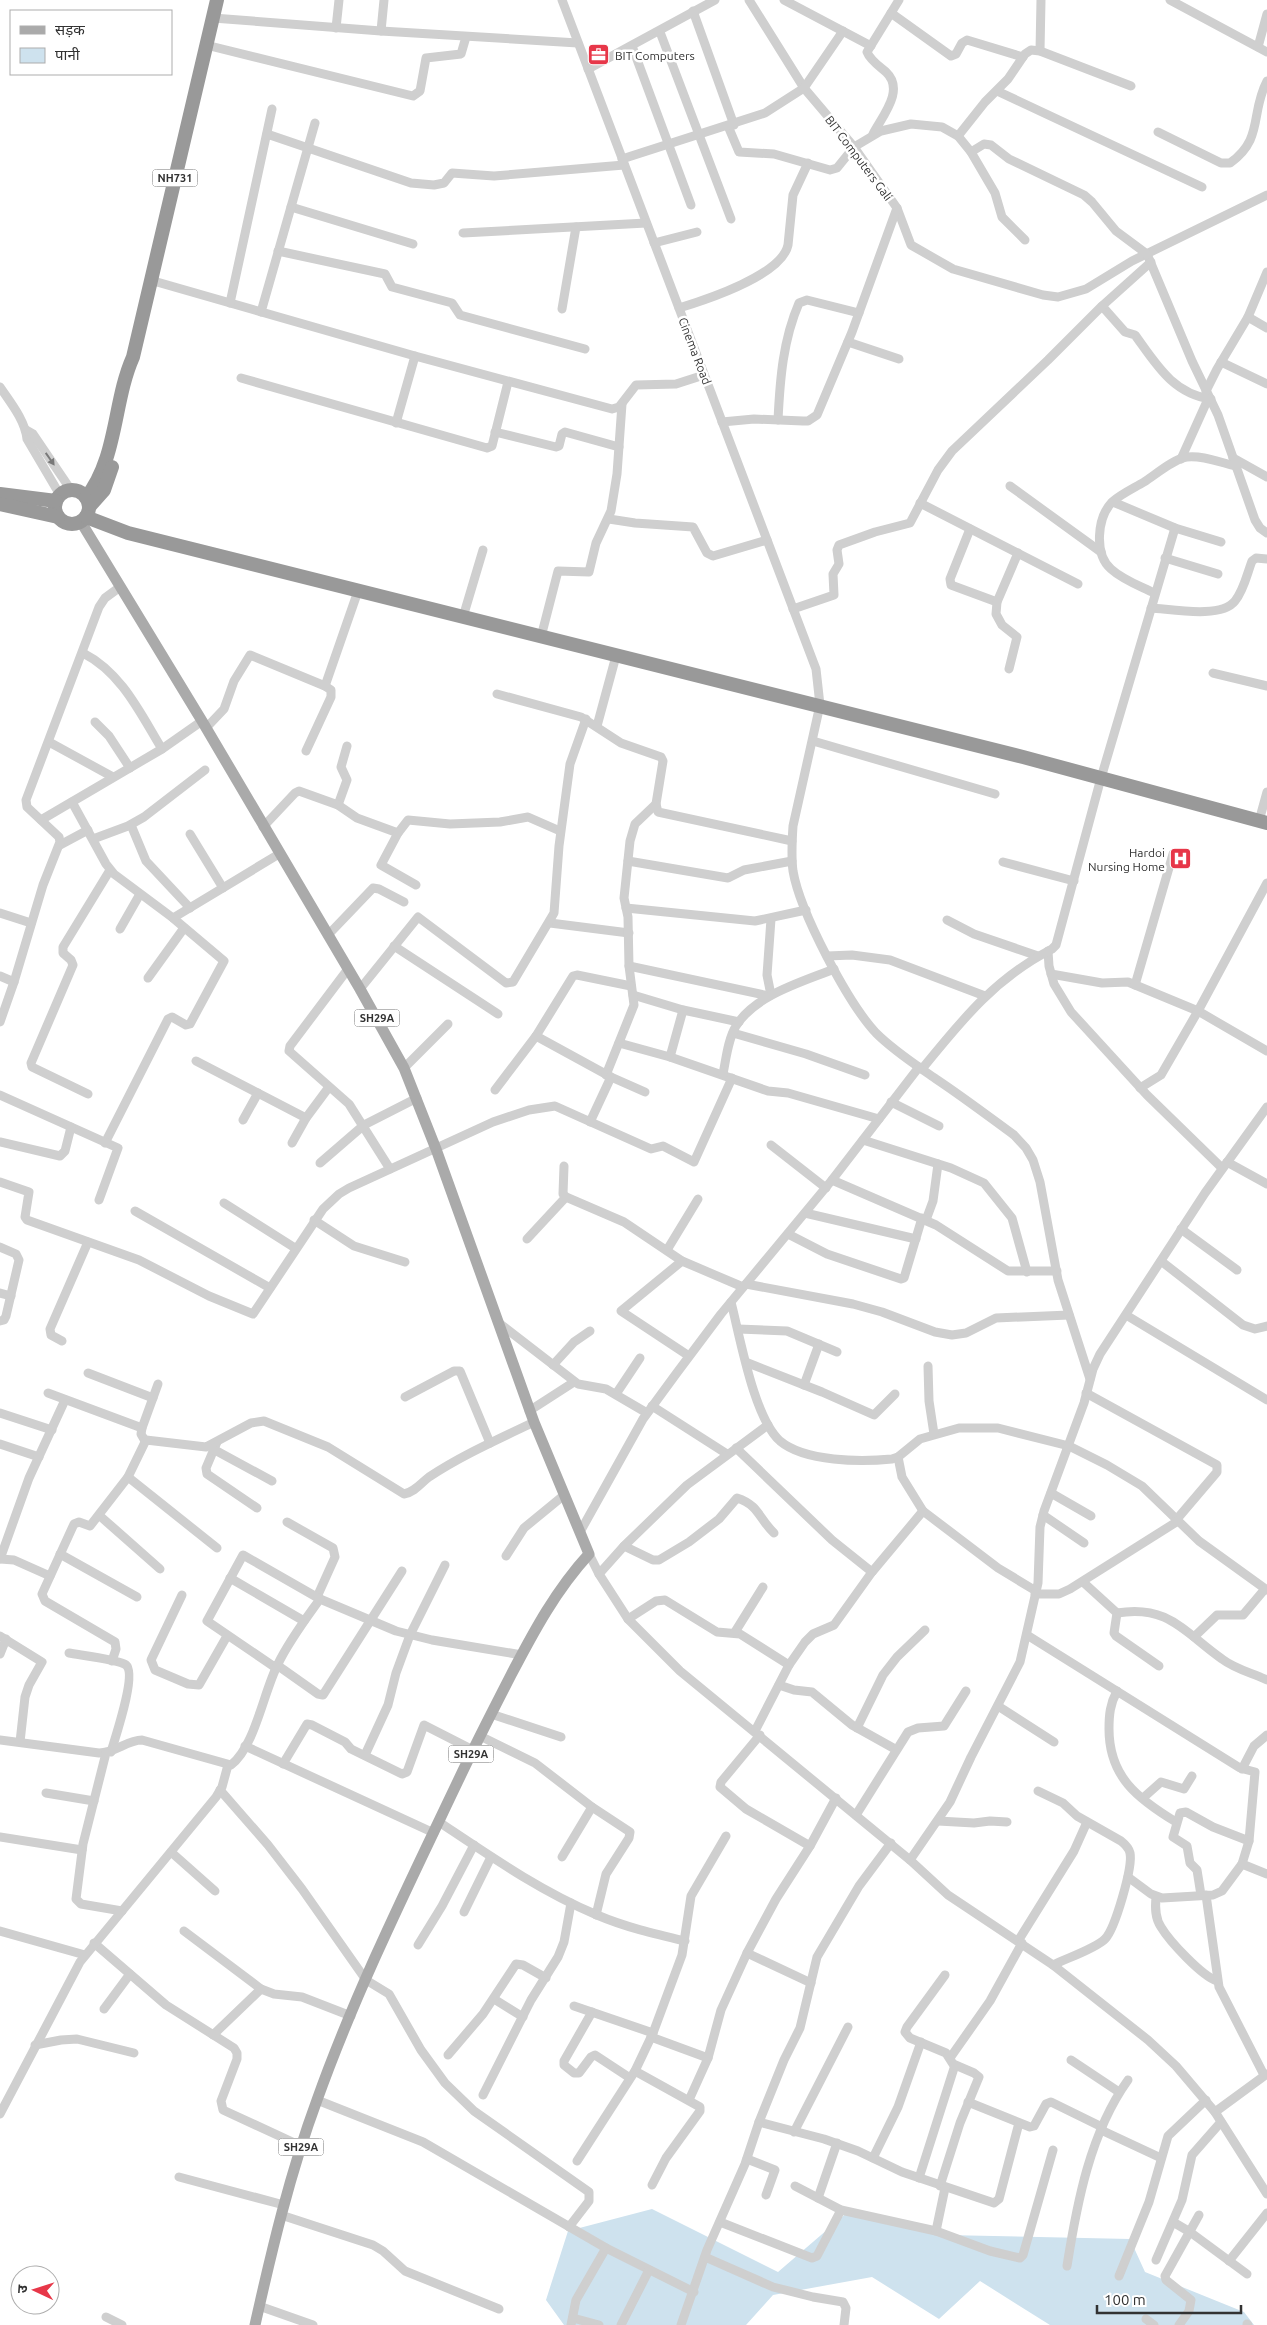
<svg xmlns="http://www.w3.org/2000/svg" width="1267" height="2325" viewBox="0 0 1267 2325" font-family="Ubuntu,'Noto Sans Devanagari',sans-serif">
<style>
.water{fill:#cee2ee}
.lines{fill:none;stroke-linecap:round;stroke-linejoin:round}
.minor{stroke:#cfcfcf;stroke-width:9}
.major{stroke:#aaa;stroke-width:11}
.highway{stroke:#999;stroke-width:14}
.oneway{fill:#797979}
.labels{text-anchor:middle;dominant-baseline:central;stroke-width:5;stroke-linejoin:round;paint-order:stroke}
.shield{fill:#fff;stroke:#707070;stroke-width:1}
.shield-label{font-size:11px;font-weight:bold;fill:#323232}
.poi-label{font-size:12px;fill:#323232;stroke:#fff;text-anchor:start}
.street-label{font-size:12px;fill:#323232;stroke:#fff}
</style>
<rect width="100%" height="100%" fill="#fff"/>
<path class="water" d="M652 2209 778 2272 849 2211 945 2235 1130 2239 1145 2272 1244 2312 1254 2325H1050L980 2281 939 2319 872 2277 773 2295 746 2325H564L546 2300 568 2231Z"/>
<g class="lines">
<g class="minor">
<path d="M562 0 816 669 820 705 793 826C792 841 791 856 793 871 800 912 848 1003 876 1033 894 1051 916 1065 936 1079 963 1097 988 1116 1014 1135L1026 1148 1033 1160 1040 1182 1058 1280 1090 1379"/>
<path d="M749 0 804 88 854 147 897 208 911 245 953 269 1043 295 1058 297 1086 289 1132 261 1267 195"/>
<path d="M784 0 871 46"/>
<path d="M1170 0 1267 52"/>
<path d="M693 11 734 125"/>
<path d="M891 13 951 56 956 54 962 43 967 40 1023 57"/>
<path d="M213 18 381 31 578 43"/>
<path d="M336 28 339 0"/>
<path d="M381 31 384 0"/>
<path d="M660 32 731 219"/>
<path d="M206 45 413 96 420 91 426 58 461 54 466 37"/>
<path d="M632 46 691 205"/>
<path d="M1258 47 1267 14"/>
<path d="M1040 51 1041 0"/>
<path d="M588 69 715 0"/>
<path d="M997 91 1202 187"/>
<path d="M728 126 739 152 774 154 830 170 837 168 854 147 881 131 911 124 942 127 958 136 971 152 995 193 1002 217 1025 240"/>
<path d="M1158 132 1221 163H1230C1264 139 1250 113 1267 81"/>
<path d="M267 134 411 183 434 185 444 183 452 173 494 176 624 165"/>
<path d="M873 134C883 115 905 90 886 72 879 66 870 60 867 52L899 0"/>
<path d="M958 136 985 102 1008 79 1025 54 1031 50 1040 51 1131 86"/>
<path d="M971 152 984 144 991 145 1009 159 1084 195 1092 202 1116 231 1147 254 1192 361 1218 415 1255 520 1260 528 1267 533"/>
<path d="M622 159 765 113 804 88 843 31"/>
<path d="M291 207 413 244"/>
<path d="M463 233 646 223"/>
<path d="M654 243 697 232"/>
<path d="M278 251 385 274 392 287 452 303 460 315 585 349"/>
<path d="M150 280 415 356 612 409 619 407 636 385 676 384 704 375"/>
<path d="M230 303 272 109"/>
<path d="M1102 306 1125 332 1135 335C1156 364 1173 394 1211 399"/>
<path d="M679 308C705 300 782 275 788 245L793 195 808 163"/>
<path d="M562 309 576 227"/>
<path d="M261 312 315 123"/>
<path d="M1248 317 1267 328"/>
<path d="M848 342 899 359"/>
<path d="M1221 362 1267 384"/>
<path d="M241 378 487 448 492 446 508 382"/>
<path d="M0 387C10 402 25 420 27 439L60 495"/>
<path d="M1206 391 1217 369 1248 317 1267 272"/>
<path d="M778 420C780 379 783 340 799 303L807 300 859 313"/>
<path d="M722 422 754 419 803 421H808L817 415 852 332 897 208"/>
<path d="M396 423 415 356"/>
<path d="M26 430 33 434 71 490"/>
<path d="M495 432 556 447 559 446 562 434 565 432 619 447"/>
<path d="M1233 458 1267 477"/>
<path d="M1181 459 1208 399"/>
<path d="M1010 486 1101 552"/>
<path d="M1113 502 1175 528 1221 542"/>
<path d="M920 503 1078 584"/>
<path d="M609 519 635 523 693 527 707 553 713 556 767 540"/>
<path d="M970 529 950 579 951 585 997 602"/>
<path d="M1165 558 1218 574"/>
<path d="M1154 593C1140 586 1123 580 1111 569 1094 554 1097 518 1112 502 1121 494 1134 488 1144 482 1155 475 1175 458 1187 457 1203 455 1221 463 1236 466"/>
<path d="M1151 608C1171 609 1221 619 1235 601 1244 590 1247 574 1252 561L1256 558 1267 559"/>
<path d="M793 609 834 595 833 574 839 564 837 550 839 545 875 532 910 523 938 470 952 451 1048 360 1102 306 1151 262"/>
<path d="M463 617 483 550"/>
<path d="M541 637 558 571 589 572 596 543 611 511 617 474 622 404"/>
<path d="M83 653C122 673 140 713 162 749"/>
<path d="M1009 669 1017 637 1002 625 996 614 997 602 1018 553"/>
<path d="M1213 673 1267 686"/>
<path d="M325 686 358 591"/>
<path d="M497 694 581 717 621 743 661 757 663 761 656 804 658 812 792 841"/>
<path d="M95 722 109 736 130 768"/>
<path d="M597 726 616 656"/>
<path d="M206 728 224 709 234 681 250 655 325 686 331 690V697L306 751"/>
<path d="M813 741 995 794"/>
<path d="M49 742 113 777"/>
<path d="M72 802 106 864 114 874 173 918 224 961 190 1024 186 1025 172 1017 168 1019 105 1143"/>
<path d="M338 805 347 780 341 767 347 746"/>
<path d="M41 820 162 749 202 721"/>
<path d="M1259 821 1267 792"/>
<path d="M131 825 146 861 190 908"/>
<path d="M263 827 295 793 299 791 338 805 357 818 398 833"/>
<path d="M190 834 223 888"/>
<path d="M93 839 128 826 144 817 205 770"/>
<path d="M60 845 88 830"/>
<path d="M628 861 728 878 744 870 792 861"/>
<path d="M1003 862 1074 881"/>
<path d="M416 885 381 865 398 833 408 820 450 824 500 822 528 817 560 831"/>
<path d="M626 908 755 921 806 910"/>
<path d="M0 913 31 923"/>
<path d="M173 918 279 854"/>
<path d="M947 920 974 934 1038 956"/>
<path d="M550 923 629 933"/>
<path d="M120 929 140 894"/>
<path d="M328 935 373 888 379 889 404 902"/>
<path d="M394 946 498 1014"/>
<path d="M1048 951 1049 966 1054 984 1071 1012 1147 1095 1222 1168"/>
<path d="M827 956 852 955 890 960 985 996"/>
<path d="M629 966 769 996"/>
<path d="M348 969 290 1046 289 1051 349 1104 390 1169"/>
<path d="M1051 974 1102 983 1128 982 1198 1011 1267 1051"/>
<path d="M0 976 14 982"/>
<path d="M148 978 184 928"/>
<path d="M1135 985 1173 854"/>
<path d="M360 989 418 917 506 983 513 982 554 913 559 846 570 764 586 719"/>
<path d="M633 995 683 1010 739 1022"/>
<path d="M771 995 767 975 771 919"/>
<path d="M0 1022 14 982 43 885 60 842 59 837 27 807 26 800 99 607 105 598 120 587"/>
<path d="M733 1033 806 1054 865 1075"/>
<path d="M536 1036 611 1077 645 1092"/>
<path d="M619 1043 670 1057 768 1091 788 1093 879 1119"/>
<path d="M670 1057 683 1010"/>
<path d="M196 1061 306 1118"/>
<path d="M404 1068 448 1024"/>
<path d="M922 1069C961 1021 995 978 1052 949L1056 945 1101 778 1175 528"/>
<path d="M723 1074C726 1059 728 1039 736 1026 755 995 802 982 834 969"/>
<path d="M606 1075 634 1005 629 966 628 917 624 898 630 841 635 824 656 804"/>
<path d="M1140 1088 1161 1075 1198 1011 1267 883"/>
<path d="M495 1090 536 1036 573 976 577 975 631 986"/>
<path d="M88 1094 32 1067 31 1063 73 965 71 960 63 953V947L110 870"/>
<path d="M0 1095 118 1148 99 1200"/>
<path d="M891 1102 939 1126"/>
<path d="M243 1120 258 1093"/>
<path d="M590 1122 611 1077"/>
<path d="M863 1140 951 1168 984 1183 1012 1218 1027 1272"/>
<path d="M0 1142 60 1156 65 1151 71 1127"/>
<path d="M292 1143 306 1118 329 1087"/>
<path d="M771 1145 826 1188"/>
<path d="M1227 1162 1267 1184"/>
<path d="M320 1163 364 1125 417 1098"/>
<path d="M564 1166 563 1194 566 1197 624 1222 682 1261 743 1287"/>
<path d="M832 1180 936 1225 1008 1271H1057"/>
<path d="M0 1182 29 1192 25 1217 27 1220 139 1260 209 1296 253 1314 323 1209 339 1194 349 1188 493 1122 529 1110 555 1106 651 1149 663 1146 694 1162 732 1078"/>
<path d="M224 1203 295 1248"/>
<path d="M135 1211 270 1288"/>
<path d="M805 1213 916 1239"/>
<path d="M314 1220 354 1246 405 1262"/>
<path d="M926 1220 933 1201 938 1164"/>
<path d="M1181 1229 1237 1270"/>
<path d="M788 1234 827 1254 901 1279 904 1278 922 1218"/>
<path d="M527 1239 566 1197"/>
<path d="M0 1247 16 1254 19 1260 6 1316 4 1320 0 1321"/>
<path d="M667 1250 698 1199"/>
<path d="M682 1261 621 1311 689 1356"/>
<path d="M1161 1261 1243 1325 1255 1329 1267 1326"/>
<path d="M746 1284 853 1304 882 1312 935 1332 952 1335 966 1333 996 1318 1069 1315"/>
<path d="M0 1293 11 1296"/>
<path d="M731 1302C740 1337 754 1418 780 1441 805 1462 861 1462 892 1459L898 1457 920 1439 959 1428H998L1069 1446 1107 1465 1142 1486 1199 1541 1267 1590"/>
<path d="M1126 1315 1267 1400"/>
<path d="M499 1323 578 1384 606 1389 647 1413"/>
<path d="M738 1329 787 1331 837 1352"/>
<path d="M62 1341 51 1335 50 1329 88 1242"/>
<path d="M748 1363 822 1392 874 1415 895 1394"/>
<path d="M553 1365 574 1342 590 1331"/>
<path d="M928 1366 929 1401 934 1434"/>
<path d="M88 1373 153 1398"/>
<path d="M804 1385 819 1344"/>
<path d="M48 1393 142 1428"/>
<path d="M1086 1393 1217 1465V1472L1177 1519"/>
<path d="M616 1394 640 1358"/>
<path d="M405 1397 454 1371H460L490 1443"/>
<path d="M652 1406 727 1454"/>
<path d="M529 1411 574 1382"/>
<path d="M0 1413 52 1430"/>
<path d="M145 1441 141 1434 142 1428 158 1384"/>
<path d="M217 1442 206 1468 207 1474 257 1508"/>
<path d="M0 1444 39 1457"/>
<path d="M736 1448 832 1540 872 1572"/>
<path d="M213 1449 272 1481"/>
<path d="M898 1457 902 1477 923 1511 998 1568 1036 1591"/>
<path d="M128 1477 217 1548"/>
<path d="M1051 1493 1091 1516"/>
<path d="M1043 1515 1084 1543"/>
<path d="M100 1516 160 1569"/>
<path d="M287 1522 333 1548 335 1557 317 1597"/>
<path d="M580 1532 643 1419 676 1374 721 1314 832 1180 919 1067"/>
<path d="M624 1546 653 1560H659L689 1542 719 1519 737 1498C759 1505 759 1519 774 1533"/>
<path d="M60 1554 137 1597"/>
<path d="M589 1554 599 1574 628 1619 680 1671 910 1860 948 1895 1053 1965 1148 2040 1176 2066 1215 2112 1267 2194"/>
<path d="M506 1556 524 1528 563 1496"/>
<path d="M0 1559 29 1478 65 1400"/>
<path d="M0 1559 14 1560 50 1576"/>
<path d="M599 1574 624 1546 687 1485 768 1425"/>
<path d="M230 1578 304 1621"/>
<path d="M1083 1582 1117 1613 1114 1633 1116 1636 1159 1666"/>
<path d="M1035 1594H1059L1070 1589 1178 1521"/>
<path d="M182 1595 151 1660 155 1670 188 1684 199 1685 227 1636"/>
<path d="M1117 1613C1168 1604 1185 1633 1222 1659 1235 1669 1252 1673 1267 1680"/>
<path d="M628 1619 656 1601 665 1600 717 1632 740 1634 789 1665"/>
<path d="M735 1632 763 1587"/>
<path d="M1027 1635 1240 1768 1255 1772 1249 1841 1242 1864 1222 1891 1213 1895 1162 1898 1151 1894 1128 1877"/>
<path d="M0 1636 42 1662 29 1685 25 1697 20 1742"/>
<path d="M1194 1637 1217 1615H1243L1265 1589"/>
<path d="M69 1653C79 1655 120 1660 126 1665 137 1674 115 1738 111 1752"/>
<path d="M0 1654 6 1639"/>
<path d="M112 1661 116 1649 115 1642 45 1601 42 1594 74 1524 79 1522 90 1526 128 1477 146 1440 206 1447 251 1423 264 1421 328 1447 404 1494C415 1492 421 1483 429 1477 462 1455 499 1439 534 1422"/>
<path d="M277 1665 318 1694 323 1695 402 1571"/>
<path d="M276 1668 207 1621 243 1555 320 1599 396 1631 432 1640 522 1655"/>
<path d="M779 1685 794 1690 812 1692 852 1725 895 1749"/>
<path d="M1117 1691C1110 1704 1109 1715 1109 1729 1109 1777 1138 1799 1176 1822"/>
<path d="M998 1706 1054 1742"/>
<path d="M491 1714 561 1737"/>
<path d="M857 1728 883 1675 897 1657 925 1630"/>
<path d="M755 1731 789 1665 805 1642 813 1634 834 1625 872 1572 923 1511"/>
<path d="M760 1735 721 1782 720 1787 746 1809 810 1846"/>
<path d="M480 1736 535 1763 592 1807 630 1832 629 1838 606 1874 596 1915"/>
<path d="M0 1740 99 1753C115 1753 127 1740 142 1740L231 1765C255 1747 264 1690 278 1664 289 1641 305 1620 320 1599"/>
<path d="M245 1746 434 1833"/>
<path d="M106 1753 83 1844 76 1899 81 1904 122 1911"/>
<path d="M365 1755 388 1705 396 1673 410 1635 445 1565"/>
<path d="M283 1764 307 1724 312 1725 345 1742 351 1749 402 1774 407 1772 424 1725 473 1750"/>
<path d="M1242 1769 1254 1746 1267 1735"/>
<path d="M220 1790 268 1845 302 1889 366 1980 389 1994 421 2050 445 2083 474 2111 589 2192V2201L569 2227"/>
<path d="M1038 1791 1063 1803 1077 1816 1121 1841C1126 1845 1129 1848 1130 1853 1133 1867 1115 1929 1105 1939 1095 1949 1067 1958 1053 1965"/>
<path d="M46 1793 94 1801"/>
<path d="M1143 1798 1161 1782 1184 1789 1192 1776"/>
<path d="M856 1815 908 1732 918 1728 944 1726 966 1691"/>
<path d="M938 1821 974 1823 990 1821 1007 1822"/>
<path d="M439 1822C490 1856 540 1891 597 1915 625 1927 655 1934 685 1941"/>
<path d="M0 1837 82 1850"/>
<path d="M171 1852 215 1891"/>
<path d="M562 1857 592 1807"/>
<path d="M910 1860 950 1802 971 1757 1020 1662 1038 1583 1040 1527 1044 1511 1084 1403 1093 1369 1100 1354 1205 1193 1267 1107"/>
<path d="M1242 1864 1267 1874"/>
<path d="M1201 1895 1197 1870 1190 1863 1187 1846 1173 1837 1180 1813 1186 1812 1213 1827 1249 1841"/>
<path d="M1206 1895 1219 1987 1264 2075"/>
<path d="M1156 1897C1155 1908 1155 1918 1161 1927 1170 1942 1202 1976 1217 1981"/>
<path d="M464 1912 491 1857"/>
<path d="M0 1931 85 1955"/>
<path d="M184 1931 261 1989 274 1994 302 1997 351 2016"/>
<path d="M1018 1941 1074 1851 1087 1822"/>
<path d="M94 1943 166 2005 234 2048 237 2053V2059L221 2101 223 2110 301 2146"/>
<path d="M418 1945 442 1906 474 1845"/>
<path d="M747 1953 811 1983"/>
<path d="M494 1999 523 2017"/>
<path d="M574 2006 653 2033"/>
<path d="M104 2009 130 1974"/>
<path d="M592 2012 564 2061V2065L574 2073H579L591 2057 595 2055 630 2078"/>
<path d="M213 2035 261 1989"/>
<path d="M651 2037 708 2058"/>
<path d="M35 2045 61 2040 77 2039 134 2053"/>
<path d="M448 2055 483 2014 516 1964 523 1965 546 1978"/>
<path d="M950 2058 990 2001 1022 1943"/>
<path d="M1071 2060 1119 2092"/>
<path d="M635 2071 700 2107V2111L666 2158 652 2185"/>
<path d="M483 2095 531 2000 558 1957 564 1942 571 1903"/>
<path d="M317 2100 423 2142 606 2248 694 2292"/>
<path d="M689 2100 708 2058 721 2010 747 1953 776 1899 810 1846 836 1798"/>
<path d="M968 2102 1030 2127 1034 2126 1046 2104 1051 2102 1102 2127"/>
<path d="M1215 2112 1267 2074"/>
<path d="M0 2114 80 1962 216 1797 222 1787 228 1765"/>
<path d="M759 2122 824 2139 858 2151 902 2172 994 2203 999 2199 1019 2123"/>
<path d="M1101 2130 1161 2158"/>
<path d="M794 2132 848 2027"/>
<path d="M873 2158 898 2107 921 2042"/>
<path d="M747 2159 775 2170 766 2195"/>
<path d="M577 2161 635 2071 653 2033 682 1955 691 1896 726 1836"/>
<path d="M179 2177 284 2205"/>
<path d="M919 2178 955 2065"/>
<path d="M795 2186 841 2210 936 2231 990 2251 1020 2258 1023 2255 1053 2150"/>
<path d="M940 2186 960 2123 979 2077 974 2073 953 2064 946 2053 910 2038 905 2032 907 2027 945 1975"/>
<path d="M818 2198 837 2143"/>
<path d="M281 2215 373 2245 383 2251 405 2271 499 2309"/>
<path d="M720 2222 812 2258 817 2256 841 2210"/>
<path d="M1173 2222 1190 2232 1247 2274"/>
<path d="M936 2231 945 2188"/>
<path d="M705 2257 773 2287 813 2297 843 2302 846 2308 844 2325"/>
<path d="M1156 2260 1182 2200 1192 2155 1221 2122"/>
<path d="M1229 2261 1267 2213"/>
<path d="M1067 2266C1077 2203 1090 2133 1128 2080"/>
<path d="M1119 2276 1149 2202 1168 2136 1206 2100"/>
<path d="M259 2306 313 2325"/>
<path d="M106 2317 122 2325"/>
<path d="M573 2318 599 2325"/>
<path d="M1146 2319 1154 2325"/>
<path d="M1247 2324 1248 2325"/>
<path d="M571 2325 576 2300 606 2248"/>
<path d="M621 2325 649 2270"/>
<path d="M681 2325 707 2250 745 2164 759 2122 784 2060 800 2028 817 1957 859 1886 891 1843"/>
<path d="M1179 2325 1189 2311 1191 2300 1166 2280 1165 2276 1199 2215"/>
</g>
<path class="major" d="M81 522 202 721 360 989 404 1068 436 1149 534 1422 589 1554C556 1590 534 1631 511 1675 493 1710 475 1745 458 1781 408 1886 356 1991 317 2100 290 2173 272 2249 255 2325"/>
<g class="highway">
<circle cx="72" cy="507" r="17"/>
<path d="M0 494 56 501"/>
<path d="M86 498C118 457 113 402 133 357L217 0"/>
<path d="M0 504 58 517"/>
<path d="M89 507 104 490 112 467"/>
<path d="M86 517 128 533 1023 757 1267 823"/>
</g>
</g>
<defs><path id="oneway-solid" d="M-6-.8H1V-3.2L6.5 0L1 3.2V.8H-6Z" transform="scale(1.25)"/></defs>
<use class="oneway" href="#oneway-solid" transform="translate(50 459) rotate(55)"/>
<defs>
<symbol id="office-square" viewBox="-11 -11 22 22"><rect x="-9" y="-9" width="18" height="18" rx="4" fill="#e73749" stroke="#fff"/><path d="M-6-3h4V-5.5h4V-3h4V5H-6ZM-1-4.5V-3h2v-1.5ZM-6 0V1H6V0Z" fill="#fff"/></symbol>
<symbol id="hospital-square" viewBox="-11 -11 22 22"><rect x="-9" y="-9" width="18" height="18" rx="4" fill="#e73749" stroke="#fff"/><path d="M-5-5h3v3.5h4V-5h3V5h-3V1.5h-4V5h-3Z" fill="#fff"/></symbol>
</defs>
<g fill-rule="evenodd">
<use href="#office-square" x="586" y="42" width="25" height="25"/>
<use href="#hospital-square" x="1168" y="846" width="25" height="25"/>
</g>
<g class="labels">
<g class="shield">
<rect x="152.5" y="169.5" width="45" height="17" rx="4"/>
<rect x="354.5" y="1009.5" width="45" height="17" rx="4"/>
<rect x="448.5" y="1745.5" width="45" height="17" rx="4"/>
<rect x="278.5" y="2138.5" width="45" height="17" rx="4"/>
</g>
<g class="shield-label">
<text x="175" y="178">NH731</text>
<text x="377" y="1018">SH29A</text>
<text x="471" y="1754">SH29A</text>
<text x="301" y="2147">SH29A</text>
</g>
<g class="poi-label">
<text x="615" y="55">BIT Computers</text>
<text x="1165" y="852" text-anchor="end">Hardoi<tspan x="1165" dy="14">Nursing Home</tspan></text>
</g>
<g class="street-label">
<text transform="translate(859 158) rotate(53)">BIT Computers Gali</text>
<text transform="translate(695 351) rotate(69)">Cinema Road</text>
</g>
</g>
<rect x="10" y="10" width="162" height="65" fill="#ffffff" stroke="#adadad"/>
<rect x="20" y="26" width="25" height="8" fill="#aaaaaa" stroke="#adadad"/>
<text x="55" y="35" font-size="15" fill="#323232">सड़क</text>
<rect x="20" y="48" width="25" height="15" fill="#cee2ee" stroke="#adadad"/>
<text x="55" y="60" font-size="15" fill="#323232">पानी</text>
<g transform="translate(35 2290) rotate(274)"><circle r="24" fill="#ffffff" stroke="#adadad"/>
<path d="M0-4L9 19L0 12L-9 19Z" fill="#e73749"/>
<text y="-8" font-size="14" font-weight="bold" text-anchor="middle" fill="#323232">उ</text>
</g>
<path d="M1097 2305v8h144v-8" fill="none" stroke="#323232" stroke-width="2.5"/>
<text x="1104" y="2305" font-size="15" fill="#323232" stroke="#ffffff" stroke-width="4" paint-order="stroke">100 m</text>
</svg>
